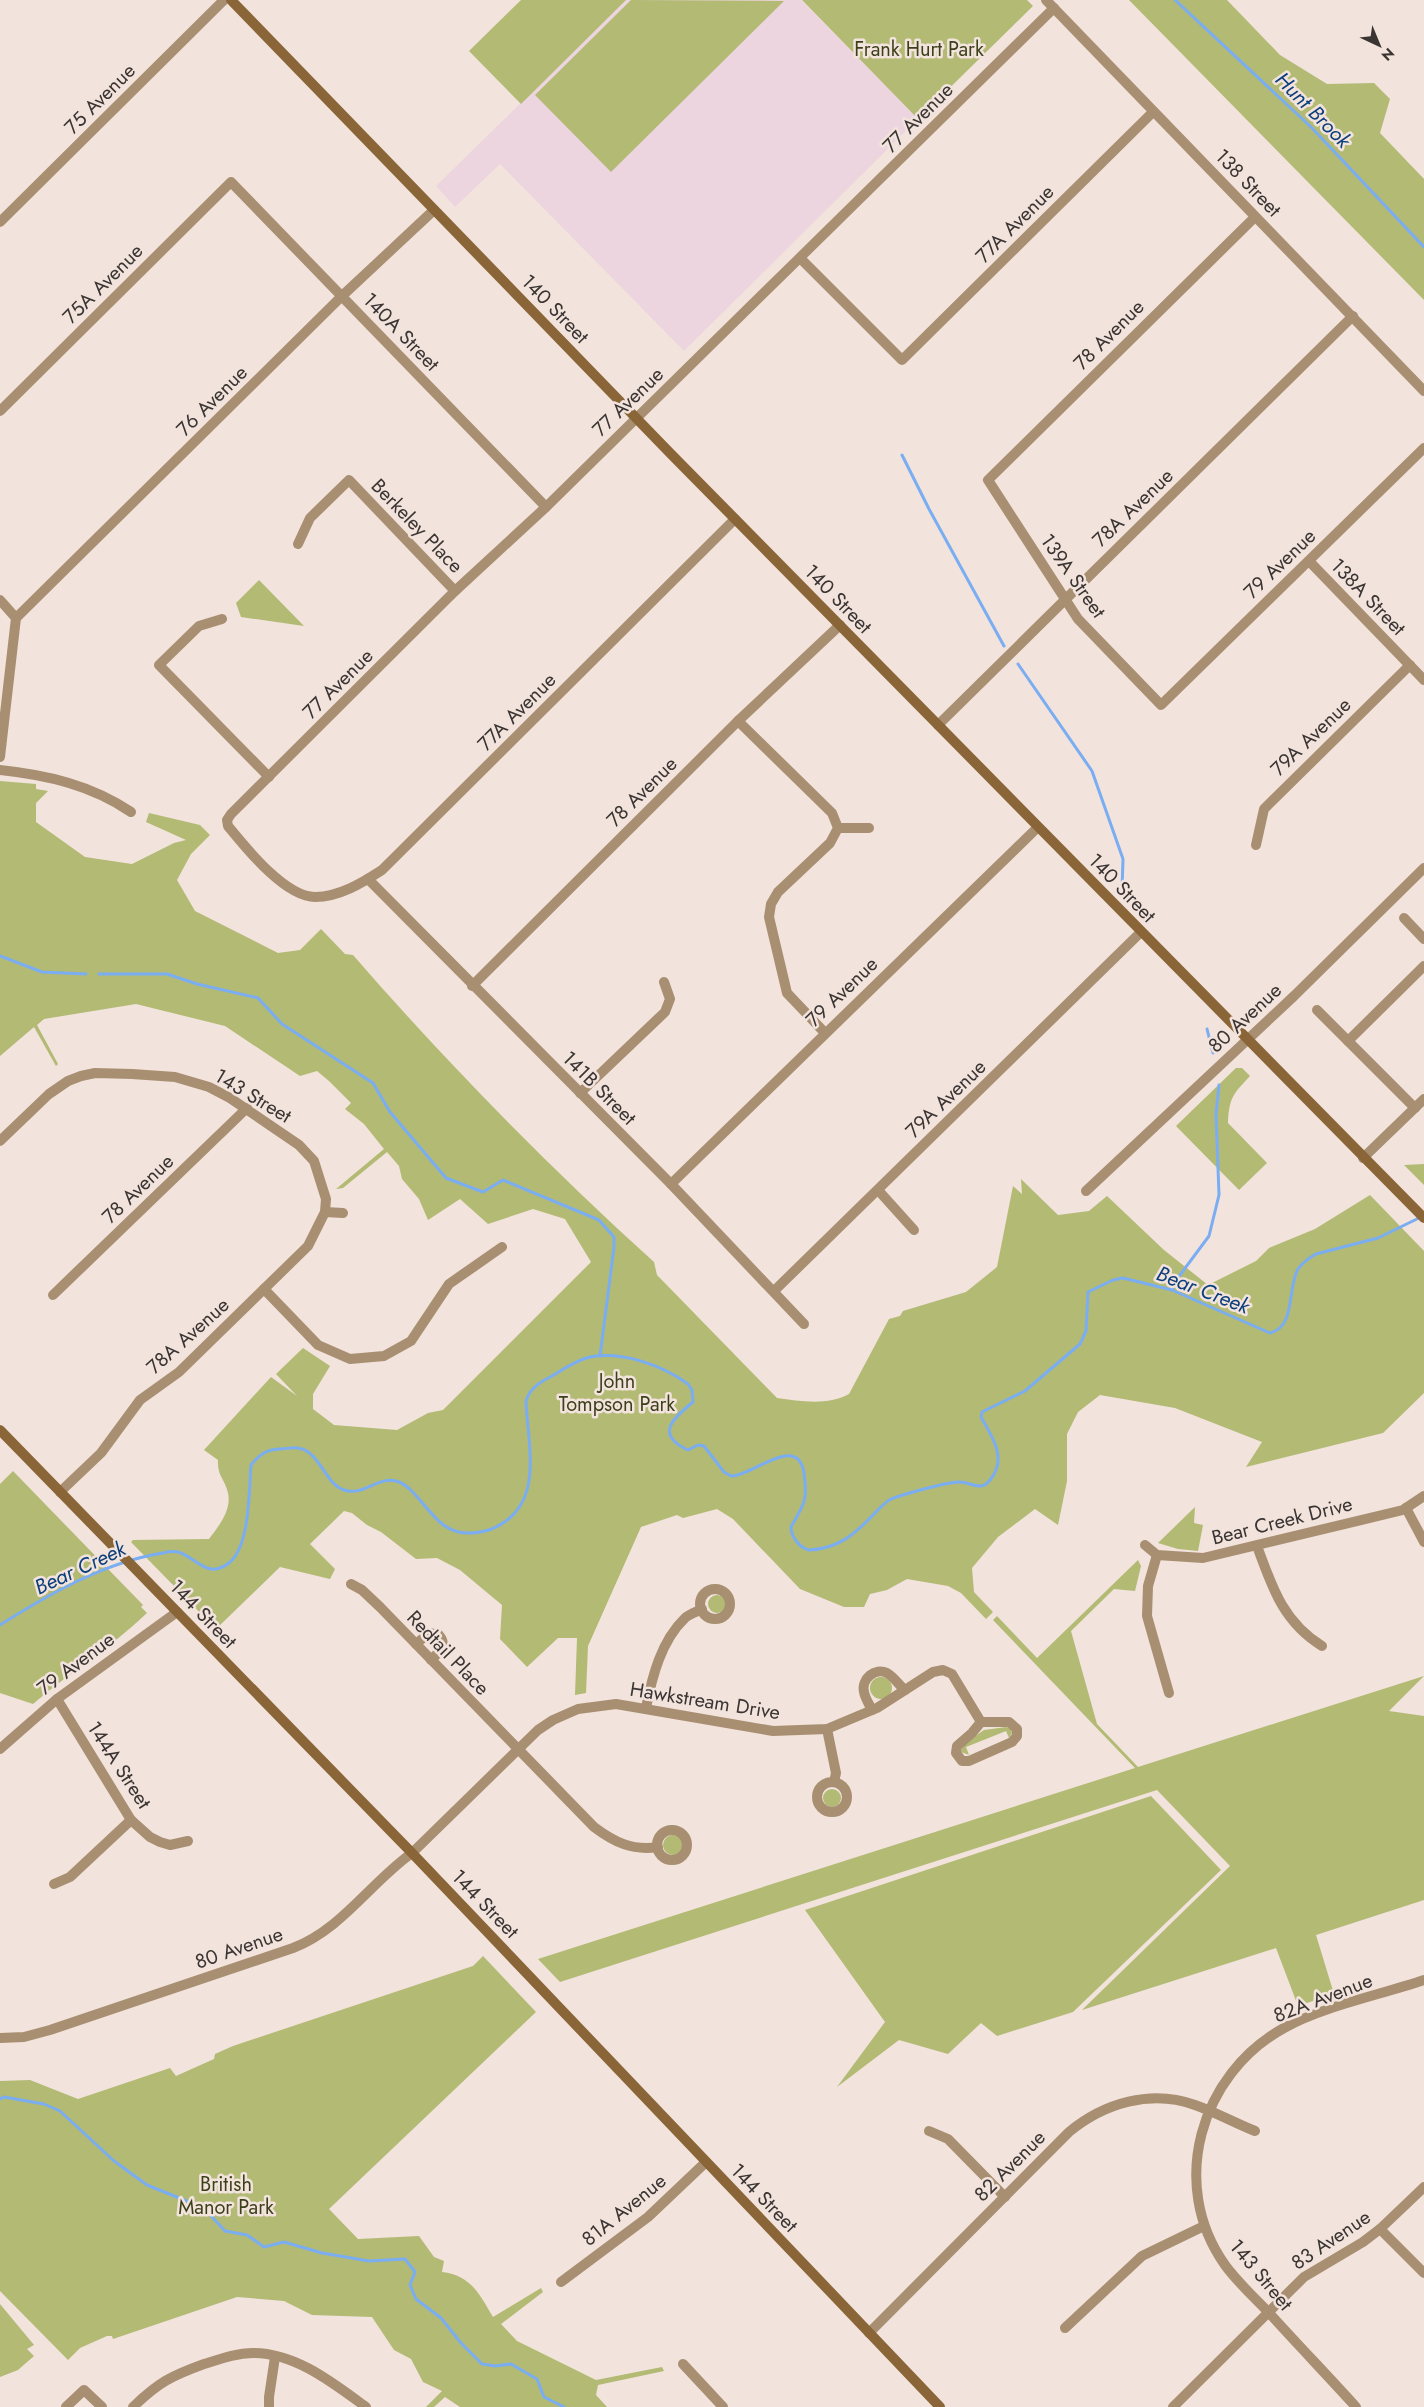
<svg xmlns="http://www.w3.org/2000/svg" width="1424" height="2407" viewBox="0 0 1424 2407" font-family="Jost,sans-serif">
<style>
.education{fill:#edd5e0}
.green{fill:#b2ba74}
.lines{fill:none;stroke-linecap:round;stroke-linejoin:round}
.stream{stroke:#7aadf2;stroke-width:3}
.minor{stroke:#a98f72;stroke-width:10}
.secondary{stroke:#8a6538;stroke-width:10}
.labels{text-anchor:middle;dominant-baseline:central;stroke-width:5;stroke-linejoin:round;paint-order:stroke}
.park-label{font-size:20px;fill:#3c401a;stroke:#f2e3dc}
.street-label{font-size:20px;fill:#3a3432;stroke:#f2e3dc}
.water-label{font-size:21px;font-style:italic;fill:#0c3f7c;stroke:#f2e3dc}
</style>
<rect width="100%" height="100%" fill="#f2e3dc"/>
<path class="education" d="M626 0H801L918 119 684 351 500 164 455 207 436 186Z"/>
<g class="green">
<path d="M521 0H626L521 104 469 51Z"/>
<path d="M631 0 784 1 611 172 535 95Z"/>
<path d="M802 0H1027L1033 6 918 119Z"/>
<path d="M1129 0H1227L1280 55 1327 84 1374 83 1390 99 1380 133 1424 179V300Z"/>
<path d="M259 580 304 626 241 617 236 603Z"/>
<path d="M0 781 36 784V789L48 791 36 803V822L85 857 132 864 174 843 186 840 146 822 149 813 200 825 210 835 191 854 177 880 195 911 278 953 300 950 321 929 345 954 353 955C447 1063 548 1166 654 1262L657 1275 777 1398C800 1401 827 1406 849 1394L889 1319 900 1316 903 1311 966 1292 997 1267 1013 1186 1022 1194 1021 1179 1058 1215 1089 1211 1107 1196 1164 1250 1208 1285 1256 1261 1269 1248 1315 1229 1370 1195 1424 1251V1393L1383 1433 1246 1467 1262 1442 1175 1408 1100 1395 1078 1412 1067 1434V1481L1058 1525 1035 1509 998 1537 972 1568 974 1592 993 1612 986 1619 961 1593 948 1586 907 1579 887 1590 870 1594 864 1607H844L800 1589 733 1519 717 1509 683 1518 677 1515 641 1527 588 1646 586 1693 575 1695 577 1638H558L527 1667 500 1639 502 1605 460 1570 437 1558 416 1559 381 1532 367 1525 352 1513 344 1511 310 1544 335 1569 330 1579 280 1567 216 1629 131 1542 133 1540 209 1539C218 1527 232 1510 228 1493 225 1479 217 1476 218 1460L204 1450 271 1377 297 1396 276 1374 303 1348 330 1366 313 1394V1409L334 1425 397 1430 428 1413 443 1410 591 1262 565 1219 533 1209 488 1224 460 1199 428 1220 419 1199 402 1179 399 1166 387 1152 343 1188 336 1189 384 1149 364 1124 345 1109 351 1103 329 1081 317 1071 300 1076 225 1026 136 1004 44 1019 37 1025 58 1064 56 1066 34 1027 0 1056Z"/>
<path d="M1236 1068H1242L1250 1076C1233 1094 1229 1098 1228 1123L1267 1163 1239 1190 1176 1126Z"/>
<path d="M1424 1164V1185L1404 1165Z"/>
<path d="M13 1471 143 1605 141 1607 147 1613C112 1647 70 1672 33 1704L0 1693V1484Z"/>
<path d="M1195 1507 1194 1523 1203 1525 1198 1551 1178 1549 1158 1543Z"/>
<path d="M1138 1560 1141 1566 1135 1591 1114 1589 1071 1631 1097 1724 1138 1767 1424 1676 1389 1711 1424 1716V1900L1316 1935 1334 1994 1298 2006 1276 1948 1082 2010 1230 1866 1157 1790 560 1982 538 1959 1135 1768 993 1620 997 1616 1037 1658Z"/>
<circle cx="717" cy="1604" r="9"/>
<circle cx="881" cy="1688" r="11"/>
<path d="M1006 1727 1011 1729 1012 1733 1009 1738 1006 1731 966 1747 969 1755 961 1752 963 1745 984 1730Z"/>
<circle cx="832" cy="1798" r="9"/>
<path d="M1151 1796 1221 1870 1073 2012 997 2036 981 2023 948 2054 899 2040 837 2087 885 2022 805 1910Z"/>
<circle cx="673" cy="1845" r="10"/>
<path d="M483 1956 536 2012 329 2209 358 2239 419 2236 434 2257 444 2261 442 2272C471 2275 480 2295 493 2317L541 2288 543 2292 501 2324 517 2341 596 2380 662 2367 664 2371 598 2385 596 2395 607 2407H460L445 2397 434 2407H426L442 2391 423 2382 411 2359 394 2350 372 2317 312 2315 284 2301 237 2297 113 2339 112 2336H107L80 2348 68 2360 0 2291V2081L30 2080 78 2099 170 2068 176 2076 214 2059 215 2054 233 2046 473 1966Z"/>
<path d="M0 2304 34 2345 27 2349 34 2356 18 2370 0 2377Z"/>
</g>
<g class="lines">
<g class="stream">
<path d="M1175 0 1311 127 1424 247"/>
<path d="M902 455 929 509 1004 646"/>
<path d="M1018 664 1092 771 1123 859 1122 890"/>
<path d="M0 956 42 972 86 974"/>
<path d="M99 974H167L197 984 258 998 282 1024 373 1083 390 1112 446 1178 483 1192 503 1180 599 1220 614 1237V1247L600 1356"/>
<path d="M1207 1029 1213 1053"/>
<path d="M1172 1290 1177 1279 1209 1236 1219 1195 1216 1114 1219 1085"/>
<path d="M0 1625C49 1594 105 1562 163 1553 167 1552 173 1551 178 1552 196 1557 207 1580 229 1563 250 1547 249 1490 251 1465 260 1454 266 1450 279 1449 285 1449 292 1447 298 1448 320 1451 324 1483 344 1490 364 1497 379 1474 399 1482 414 1487 430 1517 445 1526 458 1535 475 1534 489 1530 546 1509 528 1449 526 1401 530 1388 540 1382 552 1376 564 1369 576 1360 590 1357 622 1351 662 1365 688 1384L692 1390 693 1402C675 1417 653 1434 688 1450L698 1445 704 1446 724 1472 731 1476C751 1477 798 1432 804 1473 808 1501 804 1504 791 1527 791 1537 800 1548 809 1550 838 1549 855 1534 874 1514 879 1509 885 1502 891 1499 904 1494 944 1483 958 1482 971 1481 980 1493 990 1480 1008 1458 992 1437 981 1417L982 1412 1025 1391 1080 1344 1086 1331 1088 1292 1113 1280 1123 1278 1172 1290 1270 1333C1296 1327 1287 1288 1298 1269 1302 1263 1309 1258 1316 1254L1378 1238 1421 1217"/>
<path d="M0 2099 4 2097 44 2104 60 2111 114 2161 147 2185 204 2208 225 2231 247 2235 264 2247 284 2242 322 2253 369 2261 405 2259 415 2272 410 2285 416 2299 441 2318 461 2343 482 2364 495 2366 511 2364 537 2379 544 2397 564 2407"/>
</g>
<g class="minor">
<path d="M1046 0 1424 391"/>
<path d="M1255 217 988 480 1078 619 1161 705 1424 448"/>
<path d="M0 222 224 0"/>
<path d="M800 258 902 360 1153 112"/>
<path d="M0 411 231 182 546 507"/>
<path d="M735 519 382 870C362 883 339 897 315 897 285 897 246 848 228 826L227 820 231 814 455 591 546 507 1054 8"/>
<path d="M298 544 310 518 349 480 455 591"/>
<path d="M1309 561 1424 680"/>
<path d="M0 600 16 618 0 757"/>
<path d="M16 618 342 296 434 210"/>
<path d="M222 619 199 626 159 665 269 777"/>
<path d="M738 721 832 813 838 828 830 843 778 892 771 904 769 917 787 993 825 1033"/>
<path d="M938 725 1353 316"/>
<path d="M0 770C47 775 91 785 131 812"/>
<path d="M838 828H869"/>
<path d="M1256 845 1264 809 1410 665"/>
<path d="M368 879 671 1184 804 1324"/>
<path d="M1404 918 1424 939"/>
<path d="M472 986 738 721 840 625"/>
<path d="M1317 1010 1415 1108"/>
<path d="M1348 1041 1424 966"/>
<path d="M580 1093 665 1012 670 999 664 982"/>
<path d="M0 1141 49 1094 68 1081 81 1076 95 1073 132 1074 175 1077 209 1087 230 1098 299 1145 314 1161 326 1199 325 1212 308 1246 179 1372 140 1400 101 1453 60 1492"/>
<path d="M1363 1158 1424 1099"/>
<path d="M671 1184 1038 827"/>
<path d="M878 1190 914 1230"/>
<path d="M1086 1191 1294 996 1424 868"/>
<path d="M325 1212 343 1213"/>
<path d="M264 1289 318 1345 350 1359 384 1356 411 1341 449 1284 502 1247"/>
<path d="M774 1291 1141 932"/>
<path d="M53 1295 247 1108"/>
<path d="M1406 1508 1424 1542"/>
<path d="M1145 1545 1157 1555 1203 1558 1403 1510 1424 1496"/>
<path d="M1257 1546C1272 1587 1283 1622 1322 1646"/>
<path d="M1157 1555 1148 1586 1147 1616 1169 1693"/>
<path d="M351 1584 362 1590 380 1607 594 1827C614 1842 632 1851 658 1847"/>
<circle cx="715" cy="1604" r="15"/>
<path d="M416 1644 429 1633 439 1635C448 1645 439 1652 431 1660"/>
<path d="M57 1699 131 1820 150 1837 160 1842 170 1845 188 1841"/>
<path d="M646 1708C652 1677 661 1641 685 1618 689 1614 696 1612 702 1609"/>
<path d="M872 1710C869 1704 865 1698 864 1692 861 1679 875 1667 887 1673 894 1677 899 1685 905 1690"/>
<path d="M981 1722H1009L1017 1729V1736L1012 1742 969 1761H962L956 1753 957 1746 972 1733Z"/>
<path d="M827 1729 836 1773 834 1782"/>
<path d="M0 1749 57 1699 177 1612"/>
<circle cx="832" cy="1797" r="15"/>
<circle cx="672" cy="1845" r="15"/>
<path d="M54 1884 70 1877 131 1820"/>
<path d="M0 2038 24 2037 50 2030 293 1948C342 1929 370 1883 412 1853L538 1730 553 1720 578 1709 616 1704 773 1731 827 1729 877 1708 933 1672 943 1670 952 1674 981 1722"/>
<path d="M929 2131 948 2139 1005 2197"/>
<path d="M1380 2229 1424 2273"/>
<path d="M561 2282 648 2217 706 2162"/>
<path d="M1065 2328 1142 2256 1204 2226"/>
<path d="M869 2333 1069 2132C1104 2103 1151 2089 1195 2105 1215 2112 1235 2123 1255 2131"/>
<path d="M683 2364 723 2407"/>
<path d="M66 2407 84 2390 102 2407"/>
<path d="M133 2407C159 2382 171 2376 204 2364 220 2359 236 2353 253 2353 296 2353 333 2383 366 2407"/>
<path d="M269 2407V2397L275 2357"/>
<path d="M1173 2407 1304 2277 1363 2242 1380 2229 1424 2187"/>
<path d="M1356 2407C1328 2376 1299 2346 1271 2315 1256 2299 1238 2283 1225 2265 1168 2185 1200 2074 1284 2028 1324 2006 1380 1995 1424 1980"/>
</g>
<g class="secondary">
<path d="M231 0 670 453 1424 1218"/>
<path d="M0 1430 412 1853 940 2407"/>
</g>
</g>
<g class="labels">
<g class="park-label">
<text x="919" y="49">Frank Hurt Park</text>
<text x="617" y="1381">John<tspan x="617" dy="23">Tompson Park</tspan></text>
<text x="226" y="2184">British<tspan x="226" dy="23">Manor Park</tspan></text>
</g>
<g class="street-label">
<text transform="translate(100 99) rotate(-45)">75 Avenue</text>
<text transform="translate(918 118) rotate(-45)">77 Avenue</text>
<text transform="translate(1248 183) rotate(46)">138 Street</text>
<text transform="translate(1015 224) rotate(-45)">77A Avenue</text>
<text transform="translate(103 284) rotate(-45)">75A Avenue</text>
<text transform="translate(555 309) rotate(46)">140 Street</text>
<text transform="translate(401 332) rotate(46)">140A Street</text>
<text transform="translate(1109 335) rotate(-45)">78 Avenue</text>
<text transform="translate(212 401) rotate(-45)">76 Avenue</text>
<text transform="translate(628 402) rotate(-44)">77 Avenue</text>
<text transform="translate(1133 508) rotate(-44)">78A Avenue</text>
<text transform="translate(417 526) rotate(46)">Berkeley Place</text>
<text transform="translate(1280 564) rotate(-44)">79 Avenue</text>
<text transform="translate(1073 576) rotate(55)">139A Street</text>
<text transform="translate(1368 597) rotate(46)">138A Street</text>
<text transform="translate(838 599) rotate(46)">140 Street</text>
<text transform="translate(338 684) rotate(-45)">77 Avenue</text>
<text transform="translate(517 712) rotate(-45)">77A Avenue</text>
<text transform="translate(1311 737) rotate(-44)">79A Avenue</text>
<text transform="translate(642 792) rotate(-45)">78 Avenue</text>
<text transform="translate(1122 888) rotate(46)">140 Street</text>
<text transform="translate(842 992) rotate(-44)">79 Avenue</text>
<text transform="translate(1245 1018) rotate(-43)">80 Avenue</text>
<text transform="translate(599 1088) rotate(45)">141B Street</text>
<text transform="translate(253 1096) rotate(31)">143 Street</text>
<text transform="translate(946 1099) rotate(-44)">79A Avenue</text>
<text transform="translate(138 1189) rotate(-44)">78 Avenue</text>
<text transform="translate(188 1336) rotate(-42)">78A Avenue</text>
<text transform="translate(1282 1521) rotate(-14)">Bear Creek Drive</text>
<text transform="translate(203 1614) rotate(46)">144 Street</text>
<text transform="translate(448 1653) rotate(46)">Redtail Place</text>
<text transform="translate(76 1664) rotate(-37)">79 Avenue</text>
<text transform="translate(705 1701) rotate(9)">Hawkstream Drive</text>
<text transform="translate(119 1765) rotate(57)">144A Street</text>
<text transform="translate(485 1904) rotate(46)">144 Street</text>
<text transform="translate(239 1948) rotate(-19)">80 Avenue</text>
<text transform="translate(1323 1998) rotate(-21)">82A Avenue</text>
<text transform="translate(1010 2166) rotate(-45)">82 Avenue</text>
<text transform="translate(764 2198) rotate(46)">144 Street</text>
<text transform="translate(624 2210) rotate(-39)">81A Avenue</text>
<text transform="translate(1331 2240) rotate(-34)">83 Avenue</text>
<text transform="translate(1261 2275) rotate(50)">143 Street</text>
</g>
<g class="water-label">
<text transform="translate(1313 110) rotate(45)">Hunt Brook</text>
<text transform="translate(1203 1290) rotate(21)">Bear Creek</text>
<text transform="translate(80 1568) rotate(-25)">Bear Creek</text>
</g>
</g>
<g transform="translate(1379 45) rotate(136)" stroke="#f2e3dc" stroke-width="4" paint-order="stroke">
<path d="M0-4L9 19L0 12L-9 19Z" fill="#3a3432"/>
<text y="-8" font-size="14" font-weight="bold" text-anchor="middle" fill="#3a3432">N</text>
</g>
</svg>
